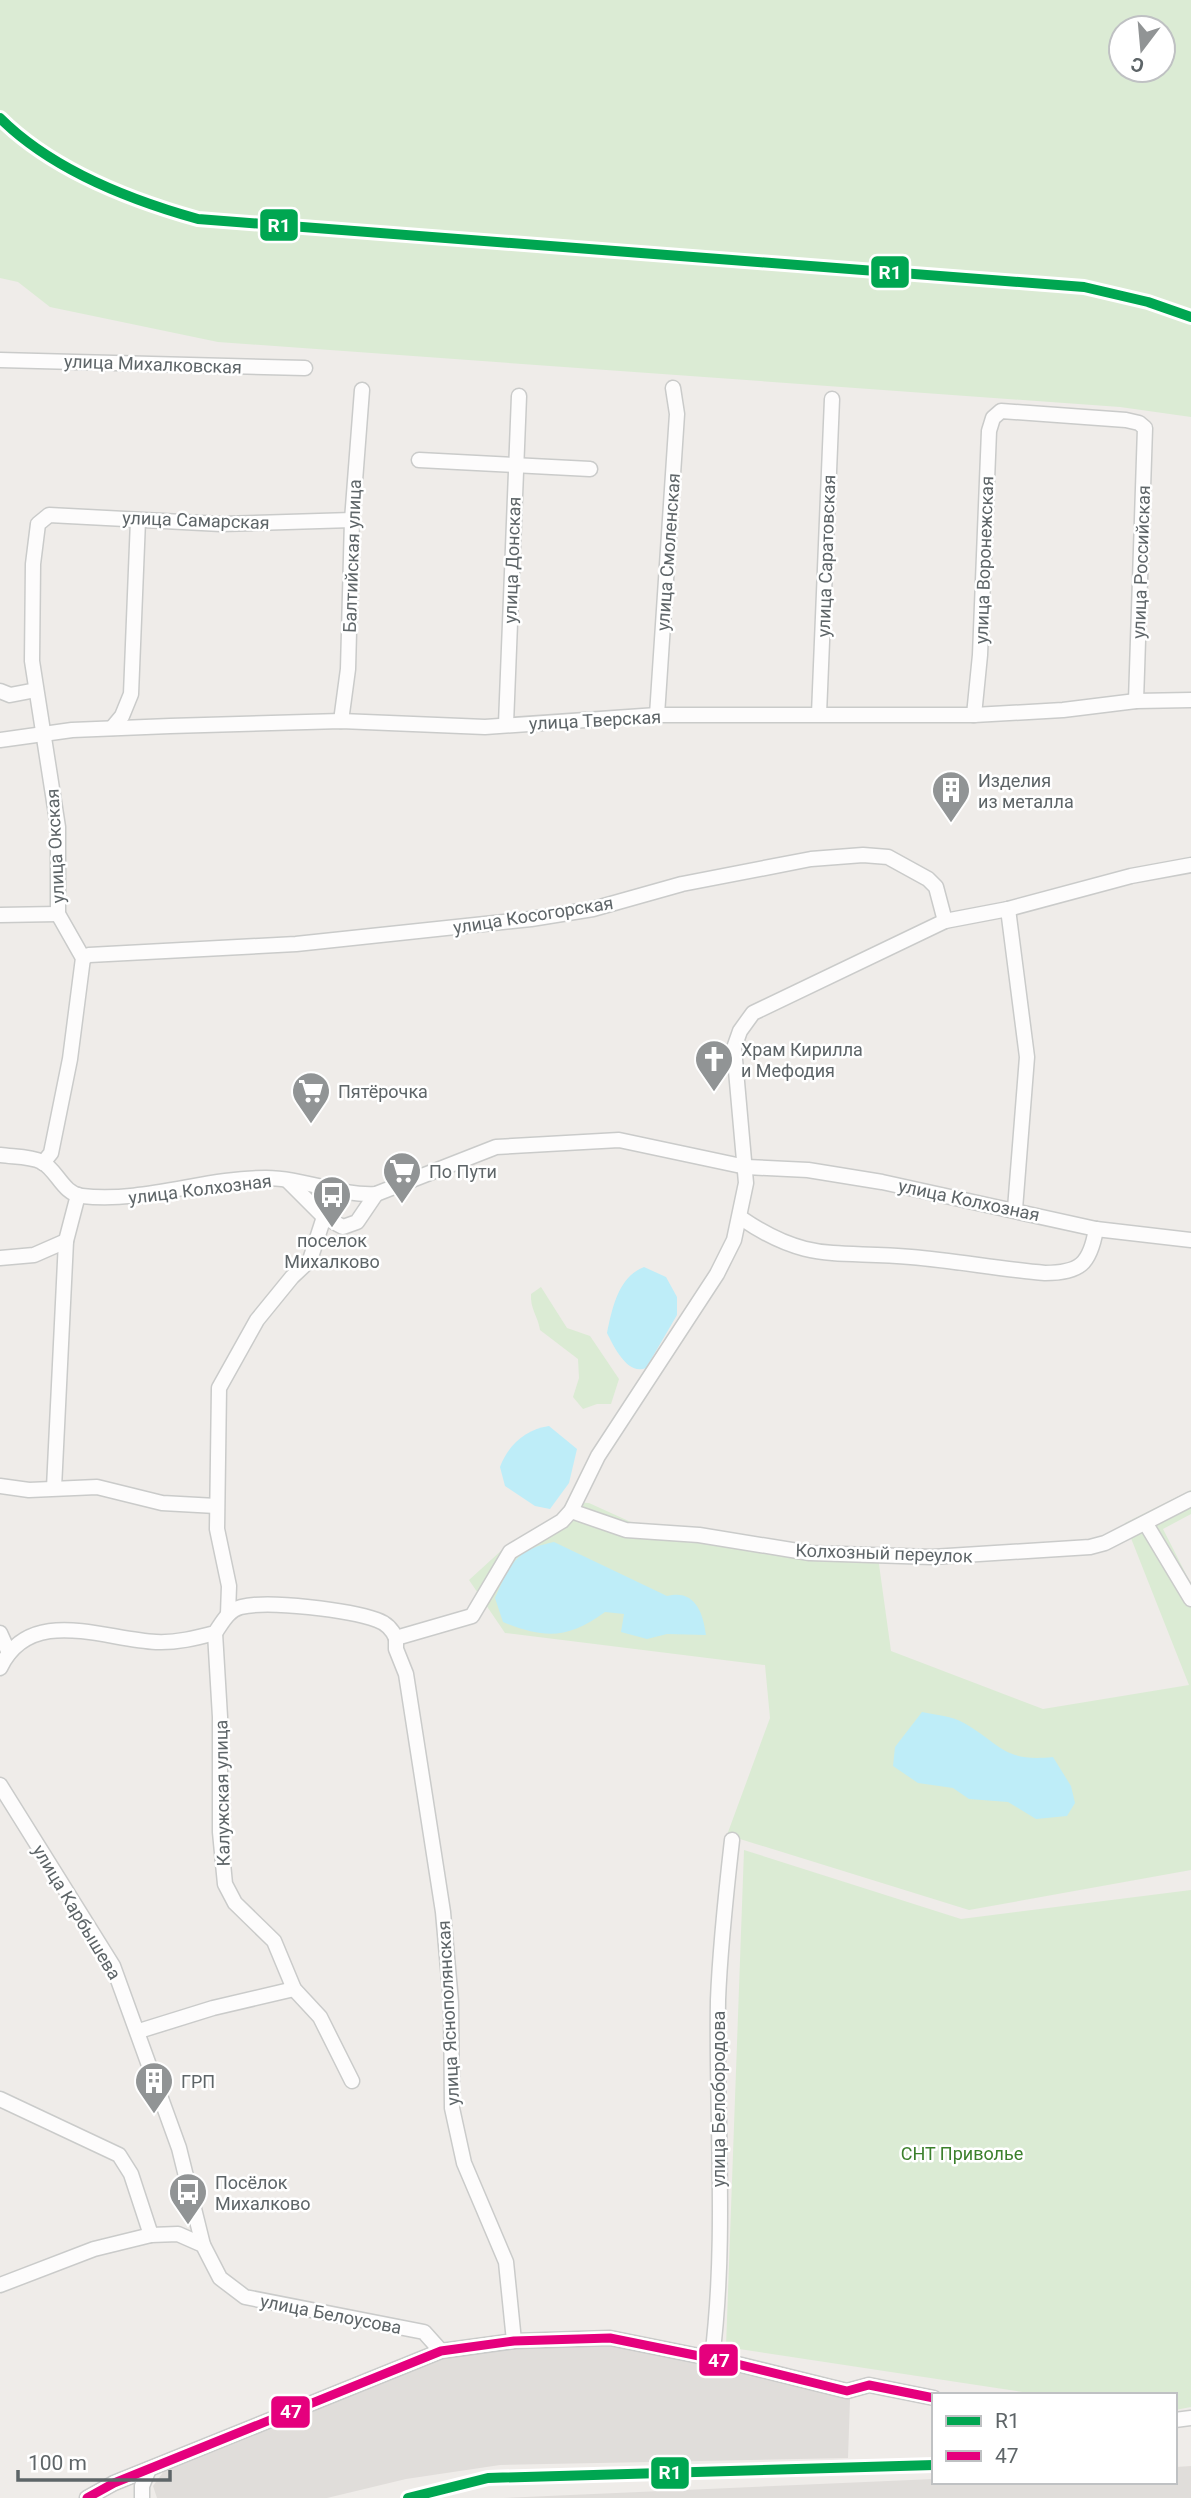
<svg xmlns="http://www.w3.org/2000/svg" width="1191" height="2498" viewBox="0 0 1191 2498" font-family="Roboto,sans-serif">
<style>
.industrial{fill:#e0ddda}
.green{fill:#dbebd4;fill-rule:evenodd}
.water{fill:#beedf8}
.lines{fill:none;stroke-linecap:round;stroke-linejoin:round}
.minor-casing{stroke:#cacbca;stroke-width:17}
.minor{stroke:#fdfcfc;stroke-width:14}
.bus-1-casing{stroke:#fff;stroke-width:14}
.bus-1{stroke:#e5007d;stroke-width:9}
.rail-1-casing{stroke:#fff;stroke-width:16}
.rail-1{stroke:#00a651;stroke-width:10}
.labels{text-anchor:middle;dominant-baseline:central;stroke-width:5;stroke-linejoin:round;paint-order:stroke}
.street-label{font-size:18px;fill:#5e6568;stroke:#fff}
.poi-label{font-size:18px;fill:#5e6568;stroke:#fff;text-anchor:start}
.park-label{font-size:18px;fill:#3c802c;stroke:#fff}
.line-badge{stroke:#fff;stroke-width:2.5}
.badge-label{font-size:19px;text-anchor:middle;font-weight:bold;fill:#fff}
</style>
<rect width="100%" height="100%" fill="#efece9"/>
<g class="industrial">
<path d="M590 2341 639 2347 850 2399 848 2458 500 2465 406 2479 327 2498H157L153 2486 164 2471 439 2359 517 2343Z"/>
<path d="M1191 2466V2498H503L934 2479V2482H1175V2467Z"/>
</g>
<g class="green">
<path d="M0 0H1191V417L1120 407 218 342 50 307 18 282 0 278ZM1121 28H1163V70H1121Z"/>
<path d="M541 1287 567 1328 590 1336 619 1379 611 1404H597L583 1409 573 1397 579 1378 578 1359 540 1330C538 1316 530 1309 531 1294Z"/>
<path d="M1191 1490V1514L1163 1529 1191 1584V1870L969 1910 727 1835 770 1718 765 1665 505 1633 469 1580 503 1549 534 1541 567 1525 568 1502 589 1503 633 1523 809 1548 877 1550 891 1651 1043 1709 1189 1685 1125 1523Z"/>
<path d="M744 1850 961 1919 1191 1890V2407L1175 2410V2395H1042L726 2347Z"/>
</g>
<g class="water">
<path d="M644 1267 666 1277 677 1297V1315L646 1368C628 1376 614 1347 607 1333 612 1309 618 1277 644 1267Z"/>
<path d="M549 1426 577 1449 569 1483 550 1509 535 1506 505 1486 500 1467C508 1445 526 1429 549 1426Z"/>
<path d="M554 1542 667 1596C694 1589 703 1611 706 1635L667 1634 647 1639 621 1632 624 1614 605 1612C568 1639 545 1639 503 1622L495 1598C511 1562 516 1550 554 1542Z"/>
<path d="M922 1712C935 1715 953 1716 964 1723 1002 1745 1003 1762 1053 1757L1071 1786 1075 1803 1067 1816 1036 1819 1008 1802 969 1799 953 1788 918 1783 893 1766 895 1747Z"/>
</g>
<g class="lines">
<defs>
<g id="minor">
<path d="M0 360 305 368"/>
<path d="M419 460 590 469"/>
<path d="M0 691 10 695 36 690"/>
<path d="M819 714 832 399"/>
<path d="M657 715 677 414 673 388"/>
<path d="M974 715 980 655 989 431 993 418 1001 411 1126 420 1139 423 1145 428 1136 701"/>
<path d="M341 721 348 669 352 520 362 390"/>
<path d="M506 724 519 396"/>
<path d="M112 728 122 716 131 694 138 520"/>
<path d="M0 740 72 730 170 726 341 721 485 727 657 715H974L1063 710 1136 701 1191 700"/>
<path d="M1008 909 1027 1057 1015 1209"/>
<path d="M0 915 58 914"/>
<path d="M83 958 89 955 296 944 531 919 593 909 682 884 811 859 863 855 888 857 928 879 936 887 945 921"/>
<path d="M0 1155C13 1157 30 1156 42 1162 57 1170 63 1194 82 1196 144 1203 204 1178 266 1178 304 1178 338 1196 376 1194L496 1147 619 1140 746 1167 808 1170 882 1182 1096 1229 1191 1240"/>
<path d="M43 1163 51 1153 70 1059 83 958 58 914V827L32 661 33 564 38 524 49 515 221 524 352 520"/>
<path d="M289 1182 324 1217 343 1227 357 1222 376 1194"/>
<path d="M741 1218C808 1264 837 1250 911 1257 956 1261 1000 1269 1045 1273 1080 1273 1090 1264 1096 1229"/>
<path d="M0 1258 34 1255 66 1241"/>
<path d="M0 1486 29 1490 97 1487 162 1503 216 1506"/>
<path d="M54 1488 66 1241 78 1195"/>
<path d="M571 1511 626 1530 699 1535 810 1553 932 1557 1090 1547 1105 1543 1191 1499"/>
<path d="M1146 1524 1191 1599"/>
<path d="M228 1614 229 1586 217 1529 219 1388 257 1320 292 1277 310 1260 324 1217"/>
<path d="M0 1633 9 1653"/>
<path d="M215 1633 220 1717V1832L225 1884 235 1903 274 1941 294 1989 320 2017 352 2081"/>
<path d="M396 1638 472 1616 510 1552 562 1521 571 1511 598 1456 717 1274 734 1240 746 1183 734 1048 740 1031 753 1013 945 921 1008 909 1131 876 1191 865"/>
<path d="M396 1638V1649L406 1674 443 1912 451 2002 452 2108 464 2163 506 2262 514 2341"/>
<path d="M0 1668C30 1605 102 1639 156 1642 176 1643 196 1638 215 1633 222 1623 228 1610 241 1607 269 1600 349 1610 377 1620 386 1623 392 1629 396 1638"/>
<path d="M0 1785 113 1966 179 2148 203 2245"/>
<path d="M139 2031 213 2008 294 1989"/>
<path d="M0 2099 119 2155 131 2174 151 2235"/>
<path d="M0 2285 94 2249 151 2235 178 2234 203 2245 220 2278 245 2297 424 2332 441 2351"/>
<path d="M712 2358C727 2240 716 2119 718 2000 720 1946 726 1893 732 1840"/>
<path d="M1175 2420 1191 2418"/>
<path d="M87 2498 114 2483 441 2351 514 2341 610 2338 729 2362 847 2391 869 2385 934 2398"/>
<path d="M142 2498V2486L149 2469"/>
</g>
</defs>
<use href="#minor" class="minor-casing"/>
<use href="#minor" class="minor"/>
<defs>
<path id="bus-1" d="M87 2498 114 2483 441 2351 514 2341 610 2338 729 2362 847 2391 869 2385 934 2398"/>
</defs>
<use href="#bus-1" class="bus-1-casing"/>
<use href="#bus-1" class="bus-1"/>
<defs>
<g id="rail-1">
<path d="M0 118C51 169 130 200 198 219L1084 287 1148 302 1191 317"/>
<path d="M408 2498 488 2478 934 2465"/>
</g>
</defs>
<use href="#rail-1" class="rail-1-casing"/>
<use href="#rail-1" class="rail-1"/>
</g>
<defs>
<symbol id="building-pin" viewBox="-11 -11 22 30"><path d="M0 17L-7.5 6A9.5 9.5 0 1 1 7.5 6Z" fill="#919495" stroke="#fff"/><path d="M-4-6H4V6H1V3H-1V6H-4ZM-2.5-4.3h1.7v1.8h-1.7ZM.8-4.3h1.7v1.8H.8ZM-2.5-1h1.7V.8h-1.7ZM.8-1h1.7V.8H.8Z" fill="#fff"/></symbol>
<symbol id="church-pin" viewBox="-11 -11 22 30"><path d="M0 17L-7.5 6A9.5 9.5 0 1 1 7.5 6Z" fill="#919495" stroke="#fff"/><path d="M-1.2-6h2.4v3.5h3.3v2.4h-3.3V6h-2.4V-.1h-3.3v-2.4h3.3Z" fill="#fff"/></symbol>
<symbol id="supermarket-pin" viewBox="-11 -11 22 30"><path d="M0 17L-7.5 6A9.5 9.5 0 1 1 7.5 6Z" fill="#919495" stroke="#fff"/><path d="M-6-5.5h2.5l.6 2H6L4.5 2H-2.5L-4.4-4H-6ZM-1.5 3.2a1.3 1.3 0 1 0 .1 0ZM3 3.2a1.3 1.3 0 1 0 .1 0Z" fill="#fff"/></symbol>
<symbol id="bus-pin" viewBox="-11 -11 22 30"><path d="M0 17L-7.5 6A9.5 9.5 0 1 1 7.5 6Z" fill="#919495" stroke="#fff"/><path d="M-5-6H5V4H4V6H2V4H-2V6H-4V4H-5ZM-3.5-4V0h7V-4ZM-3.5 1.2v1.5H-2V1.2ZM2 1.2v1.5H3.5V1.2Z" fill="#fff"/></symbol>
</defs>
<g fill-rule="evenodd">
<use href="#building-pin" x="929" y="768" width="44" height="60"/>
<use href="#church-pin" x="692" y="1037" width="44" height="60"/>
<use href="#supermarket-pin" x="289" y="1069" width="44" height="60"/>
<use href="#supermarket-pin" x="380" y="1149" width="44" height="60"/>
<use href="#bus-pin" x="310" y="1173" width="44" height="60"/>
<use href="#building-pin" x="132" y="2059" width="44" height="60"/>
<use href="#bus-pin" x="166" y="2170" width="44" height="60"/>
</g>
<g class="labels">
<g class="street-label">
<text transform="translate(153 364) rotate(2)">улица Михалковская</text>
<text transform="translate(196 520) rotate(2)">улица Самарская</text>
<text transform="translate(668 552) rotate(-86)">улица Смоленская</text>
<text transform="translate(352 556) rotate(-88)">Балтийская улица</text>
<text transform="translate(826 556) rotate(-88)">улица Саратовская</text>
<text transform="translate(512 560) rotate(-88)">улица Донская</text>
<text transform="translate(984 560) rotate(-88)">улица Воронежская</text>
<text transform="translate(1141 562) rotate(-88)">улица Российская</text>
<text transform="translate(595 720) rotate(-3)">улица Тверская</text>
<text transform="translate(55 846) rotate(-93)">улица Окская</text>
<text transform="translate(533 915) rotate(-9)">улица Косогорская</text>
<text transform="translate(200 1189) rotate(-7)">улица Колхозная</text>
<text transform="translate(969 1200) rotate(12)">улица Колхозная</text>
<text transform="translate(884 1553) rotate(2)">Колхозный переулок</text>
<text transform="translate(222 1793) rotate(-91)">Калужская улица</text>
<text transform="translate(77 1912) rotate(59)">улица Карбышева</text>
<text transform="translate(448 2013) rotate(-93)">улица Яснополянская</text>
<text transform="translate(718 2099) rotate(-90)">улица Белобородова</text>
<text transform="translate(331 2314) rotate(11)">улица Белоусова</text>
</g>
<g class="poi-label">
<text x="978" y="780">Изделия<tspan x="978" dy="21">из металла</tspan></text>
<text x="741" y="1049">Храм Кирилла<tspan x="741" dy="21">и Мефодия</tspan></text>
<text x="338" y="1091">Пятёрочка</text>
<text x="429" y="1171">По Пути</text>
<text x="332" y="1240" text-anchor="middle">поселок<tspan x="332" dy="21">Михалково</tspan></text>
<text x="181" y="2081">ГРП</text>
<text x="215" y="2182">Посёлок<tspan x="215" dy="21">Михалково</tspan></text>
</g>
<g class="park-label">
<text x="962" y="2153">СНТ Приволье</text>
</g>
</g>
<g class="line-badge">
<rect x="259" y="208" width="40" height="34" rx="7" fill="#00a651"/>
<rect x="870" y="255" width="40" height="34" rx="7" fill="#00a651"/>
<rect x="698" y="2343" width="41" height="34" rx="7" fill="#e5007d"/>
<rect x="270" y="2395" width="41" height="34" rx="7" fill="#e5007d"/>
<rect x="650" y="2456" width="40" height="34" rx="7" fill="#00a651"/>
</g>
<g class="badge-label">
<text x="279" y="232">R1</text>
<text x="890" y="279">R1</text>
<text x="719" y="2367">47</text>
<text x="291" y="2418">47</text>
<text x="670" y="2479">R1</text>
</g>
<rect x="932" y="2393" width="245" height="91" fill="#ffffff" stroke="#bfc1c3" stroke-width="2"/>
<rect x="946" y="2416" width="35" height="10" fill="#00a651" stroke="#bfc1c3" stroke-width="2"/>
<text x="995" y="2428" font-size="21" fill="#5e6568">R1</text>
<rect x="946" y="2451" width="35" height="10" fill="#e5007d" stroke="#bfc1c3" stroke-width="2"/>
<text x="995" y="2463" font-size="21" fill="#5e6568">47</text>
<g transform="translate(1142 49) rotate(196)"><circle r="33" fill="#ffffff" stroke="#bfc1c3" stroke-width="2"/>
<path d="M0-5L12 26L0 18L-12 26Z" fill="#919495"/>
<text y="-10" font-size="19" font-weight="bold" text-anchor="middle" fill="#5e6568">С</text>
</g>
<path d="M18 2470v10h152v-10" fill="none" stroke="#5e6568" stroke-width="3.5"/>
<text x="28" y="2470" font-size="21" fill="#5e6568" stroke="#ffffff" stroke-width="5" paint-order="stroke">100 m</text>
</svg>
